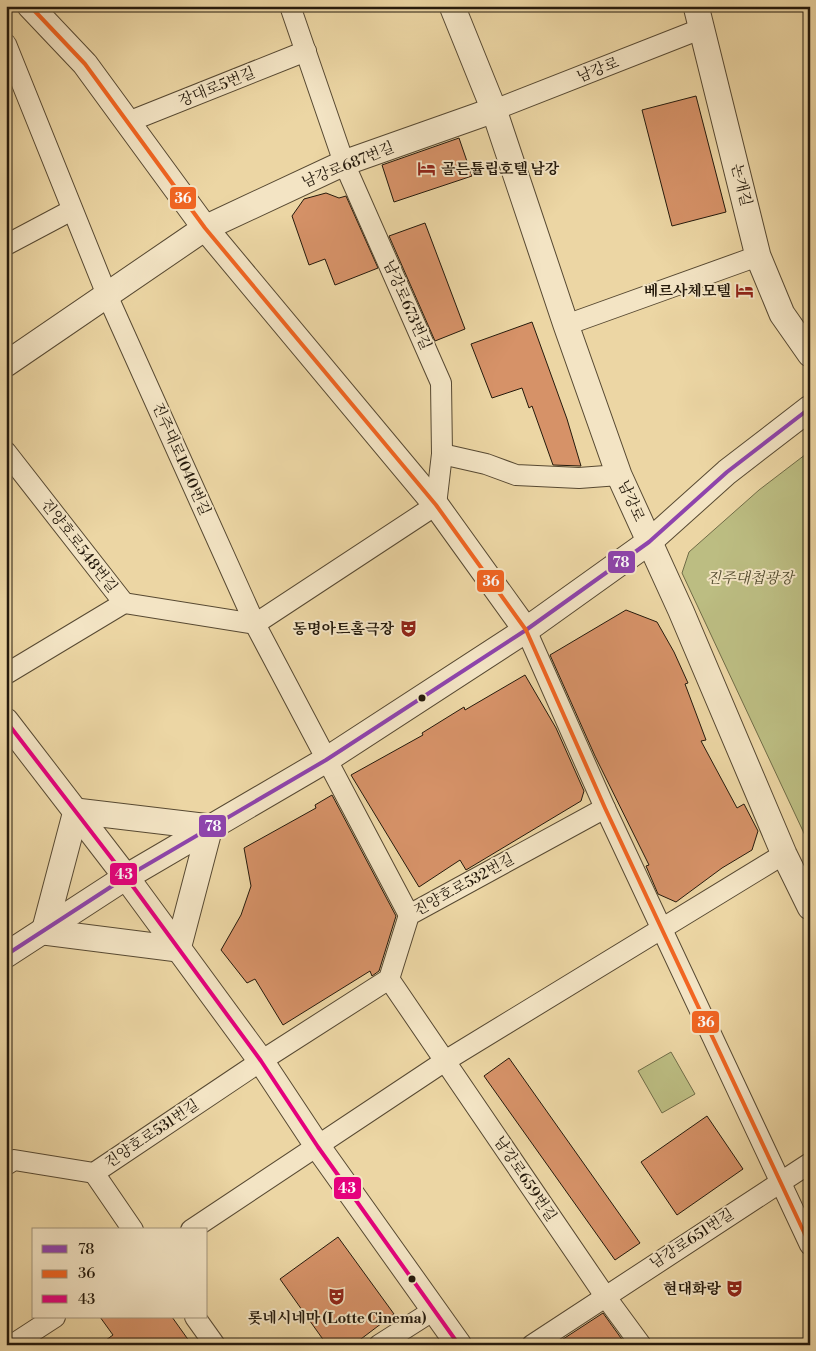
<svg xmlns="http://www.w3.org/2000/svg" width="816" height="1351" viewBox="0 0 816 1351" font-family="'Libre Bodoni','Noto Serif KR',serif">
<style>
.green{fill:#bcbd82;stroke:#706c47}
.building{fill:#d69268;stroke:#251a0c}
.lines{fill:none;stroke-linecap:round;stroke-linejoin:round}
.minor-casing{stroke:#574932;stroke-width:22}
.tertiary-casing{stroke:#574932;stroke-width:27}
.minor{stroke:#f3e4c4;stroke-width:20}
.tertiary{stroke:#f3e4c4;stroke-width:25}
.bus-1-casing{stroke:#f3e4c4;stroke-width:8}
.bus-2-casing{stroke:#f3e4c4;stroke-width:8}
.bus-3-casing{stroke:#f3e4c4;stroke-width:8}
.bus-1{stroke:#8e44ad;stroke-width:4}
.bus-2{stroke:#f26522;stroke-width:4}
.bus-3{stroke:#e5007d;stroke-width:4}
.bus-dot{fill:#251a0c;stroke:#f3e4c4;stroke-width:2}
.labels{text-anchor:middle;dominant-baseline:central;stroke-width:4;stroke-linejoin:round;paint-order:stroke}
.street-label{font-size:15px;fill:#251a0c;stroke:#f3e4c4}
.poi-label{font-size:15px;font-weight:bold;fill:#251a0c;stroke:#f3e4c4;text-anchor:end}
.park-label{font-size:15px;font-style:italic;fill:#524b2f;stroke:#f3e4c4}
.line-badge{stroke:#f3e4c4;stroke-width:2}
.badge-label{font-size:14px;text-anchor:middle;font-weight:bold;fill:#fff}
</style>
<rect width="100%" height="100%" fill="#ecd6a4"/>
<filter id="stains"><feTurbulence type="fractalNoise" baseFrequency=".004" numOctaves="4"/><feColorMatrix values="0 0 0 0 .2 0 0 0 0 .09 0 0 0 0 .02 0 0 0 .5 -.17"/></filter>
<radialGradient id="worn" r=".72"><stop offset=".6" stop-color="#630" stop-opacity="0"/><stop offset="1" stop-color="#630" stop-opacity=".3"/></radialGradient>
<g class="green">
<path d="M810 451V846L682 573 689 552 759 490Z"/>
<path d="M671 1052 695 1094 662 1113 638 1071Z"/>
</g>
<g class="building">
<path d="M696 96 726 212 672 226 642 110Z"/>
<path d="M459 138 472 176 394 202 382 165Z"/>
<path d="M326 193 339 198 346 196 378 268 335 285 325 259 309 265 292 216 304 199Z"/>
<path d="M425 223 465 329 435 341 389 236Z"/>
<path d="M532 322 567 419 581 466 553 465 532 406 529 408 522 388 492 398 471 344Z"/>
<path d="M626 610 657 622 674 652 688 683 685 684 706 740 701 741 737 808 744 804 758 831 752 850 722 868 676 902 658 894 646 866 649 865 595 756 550 655Z"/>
<path d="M525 675 556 728 584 791 581 801 466 870 460 860 419 887 351 775 423 735 422 733 464 707 465 710Z"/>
<path d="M332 795 396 916 379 971 372 976 370 971 283 1025 255 979 247 983 221 950 241 915 251 886 244 848 316 808 315 805Z"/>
<path d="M509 1058 640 1243 615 1260 484 1076Z"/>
<path d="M707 1116 743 1169 677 1215 641 1162Z"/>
<path d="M338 1237 394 1314 353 1345H327L280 1279Z"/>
<path d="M603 1313 626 1345H554Z"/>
<path d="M100 1317H172L192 1345H99L113 1335Z"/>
</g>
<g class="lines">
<defs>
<g id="minor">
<path d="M6 44 107 295 255 624 409 915"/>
<path d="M494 110 703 28"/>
<path d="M128 122 306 51"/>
<path d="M6 245 72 210"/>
<path d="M566 325 758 256"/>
<path d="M6 452 124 603"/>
<path d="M442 454 486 464 516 475 579 478 619 475"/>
<path d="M124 603 255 624"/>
<path d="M255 624 436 505 442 454 441 383 344 163 290 6"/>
<path d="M526 630 605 808 810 1245"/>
<path d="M6 674 124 603"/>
<path d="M389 979 605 1296 641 1345"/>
<path d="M6 1165 14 1160 94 1173 261 1061 389 979 409 915 605 808"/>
<path d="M94 1173 133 1230"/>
<path d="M191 1230 445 1061 784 854"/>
<path d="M195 1317 215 1345"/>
<path d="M12 1345 55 1317"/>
<path d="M379 1345 434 1310"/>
<path d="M532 1345 810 1163"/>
</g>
<g id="tertiary">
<path d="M30 6 85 64 205 228 436 505 526 630"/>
<path d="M452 6 494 110 566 325 619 475 681 611 784 854 810 907"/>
<path d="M696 6 758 256 782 314 810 354"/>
<path d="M6 364 205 228 344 163 494 110"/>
<path d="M6 721 126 877 261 1061 318 1147 459 1345"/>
<path d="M76 811 210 827 178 949 44 932Z"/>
<path d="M6 955 126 877 326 760 526 630 649 542 727 472 810 408"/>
</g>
</defs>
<use href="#minor" class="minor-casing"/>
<use href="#tertiary" class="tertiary-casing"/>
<use href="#minor" class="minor"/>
<use href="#tertiary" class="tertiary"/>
<defs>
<path id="bus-1" d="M6 955 126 877 326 760 526 630 649 542 727 472 810 408"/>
<path id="bus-2" d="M30 6 85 64 205 228 436 505 526 630 605 808 810 1245"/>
<path id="bus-3" d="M6 721 126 877 261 1061 318 1147 459 1345"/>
</defs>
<use href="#bus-1" class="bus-1-casing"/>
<use href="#bus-2" class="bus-2-casing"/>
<use href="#bus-3" class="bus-3-casing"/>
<use href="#bus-1" class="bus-1"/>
<use href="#bus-2" class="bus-2"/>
<use href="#bus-3" class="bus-3"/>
</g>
<defs>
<symbol id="hotel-bare" viewBox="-9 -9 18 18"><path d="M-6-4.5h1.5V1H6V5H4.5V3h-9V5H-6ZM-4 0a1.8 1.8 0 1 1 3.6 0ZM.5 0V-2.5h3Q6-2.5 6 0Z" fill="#8f2418" stroke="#f3e4c4" stroke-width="2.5" paint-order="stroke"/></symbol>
<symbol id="theatre-bare" viewBox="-9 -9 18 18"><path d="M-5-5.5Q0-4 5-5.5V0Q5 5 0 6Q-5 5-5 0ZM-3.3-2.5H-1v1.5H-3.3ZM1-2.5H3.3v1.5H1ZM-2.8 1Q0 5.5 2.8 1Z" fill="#8f2418" stroke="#f3e4c4" stroke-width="2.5" paint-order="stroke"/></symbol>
</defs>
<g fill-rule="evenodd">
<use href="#hotel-bare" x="414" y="156" width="25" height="25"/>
<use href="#hotel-bare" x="732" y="278" width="25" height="25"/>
<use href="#theatre-bare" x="396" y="616" width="25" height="25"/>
<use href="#theatre-bare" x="722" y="1276" width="25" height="25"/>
<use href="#theatre-bare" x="324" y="1284" width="25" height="25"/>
</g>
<g class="bus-dot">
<circle cx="422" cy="698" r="4.5"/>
<circle cx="412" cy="1279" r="4.5"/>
</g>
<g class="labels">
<g class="street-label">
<text transform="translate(598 70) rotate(-21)">남강로</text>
<text transform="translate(217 87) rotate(-22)">장대로5번길</text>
<text transform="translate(348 165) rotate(-22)">남강로687번길</text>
<text transform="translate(741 185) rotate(76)">논개길</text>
<text transform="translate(407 305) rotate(66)">남강로673번길</text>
<text transform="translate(181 459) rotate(66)">진주대로1040번길</text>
<text transform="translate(631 501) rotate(66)">남강로</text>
<text transform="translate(79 546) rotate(52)">진양호로548번길</text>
<text transform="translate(464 885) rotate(-29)">진양호로532번길</text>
<text transform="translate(152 1134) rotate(-34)">진양호로531번길</text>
<text transform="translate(525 1179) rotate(56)">남강로659번길</text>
<text transform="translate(692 1239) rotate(-33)">남강로651번길</text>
</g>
<g class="poi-label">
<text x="441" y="169" text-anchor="start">골든튤립호텔 남강</text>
<text x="731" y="291">베르사체모텔</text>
<text x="394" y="629">동명아트홀극장</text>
<text x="721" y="1289">현대화랑</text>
<text x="337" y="1318" text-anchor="middle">롯네시네마 (Lotte Cinema)</text>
</g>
<g class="park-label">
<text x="750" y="578">진주대첩광장</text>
</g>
</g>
<g class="line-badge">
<rect x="169" y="186" width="28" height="24" rx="5" fill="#f26522"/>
<rect x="607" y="550" width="29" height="24" rx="5" fill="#8e44ad"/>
<rect x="476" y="569" width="29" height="24" rx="5" fill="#f26522"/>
<rect x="198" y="814" width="29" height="24" rx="5" fill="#8e44ad"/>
<rect x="109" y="862" width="29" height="24" rx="5" fill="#e5007d"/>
<rect x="691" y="1010" width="29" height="24" rx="5" fill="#f26522"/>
<rect x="333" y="1176" width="29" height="24" rx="5" fill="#e5007d"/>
</g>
<g class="badge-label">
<text x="183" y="203">36</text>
<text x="621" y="567">78</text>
<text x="491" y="586">36</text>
<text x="213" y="831">78</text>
<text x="124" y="879">43</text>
<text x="706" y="1027">36</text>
<text x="347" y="1193">43</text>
</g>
<rect width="816" height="1351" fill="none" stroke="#ecd6a4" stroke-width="25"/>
<rect x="8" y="8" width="801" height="1336" fill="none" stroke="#251a0c" stroke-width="2.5"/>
<rect x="12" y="12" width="791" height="1326" fill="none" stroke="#251a0c"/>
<rect x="32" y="1228" width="175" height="90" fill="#f3e4c4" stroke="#a1937a"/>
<rect x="42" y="1245" width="25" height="8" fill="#8e44ad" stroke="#a1937a"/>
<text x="78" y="1254" font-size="15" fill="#251a0c">78</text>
<rect x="42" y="1270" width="25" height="8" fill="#f26522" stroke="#a1937a"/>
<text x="78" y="1278" font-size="15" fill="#251a0c">36</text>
<rect x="42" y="1295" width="25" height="8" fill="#e5007d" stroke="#a1937a"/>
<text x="78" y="1304" font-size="15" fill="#251a0c">43</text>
<rect width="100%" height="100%" filter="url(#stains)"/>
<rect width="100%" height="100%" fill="url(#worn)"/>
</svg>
